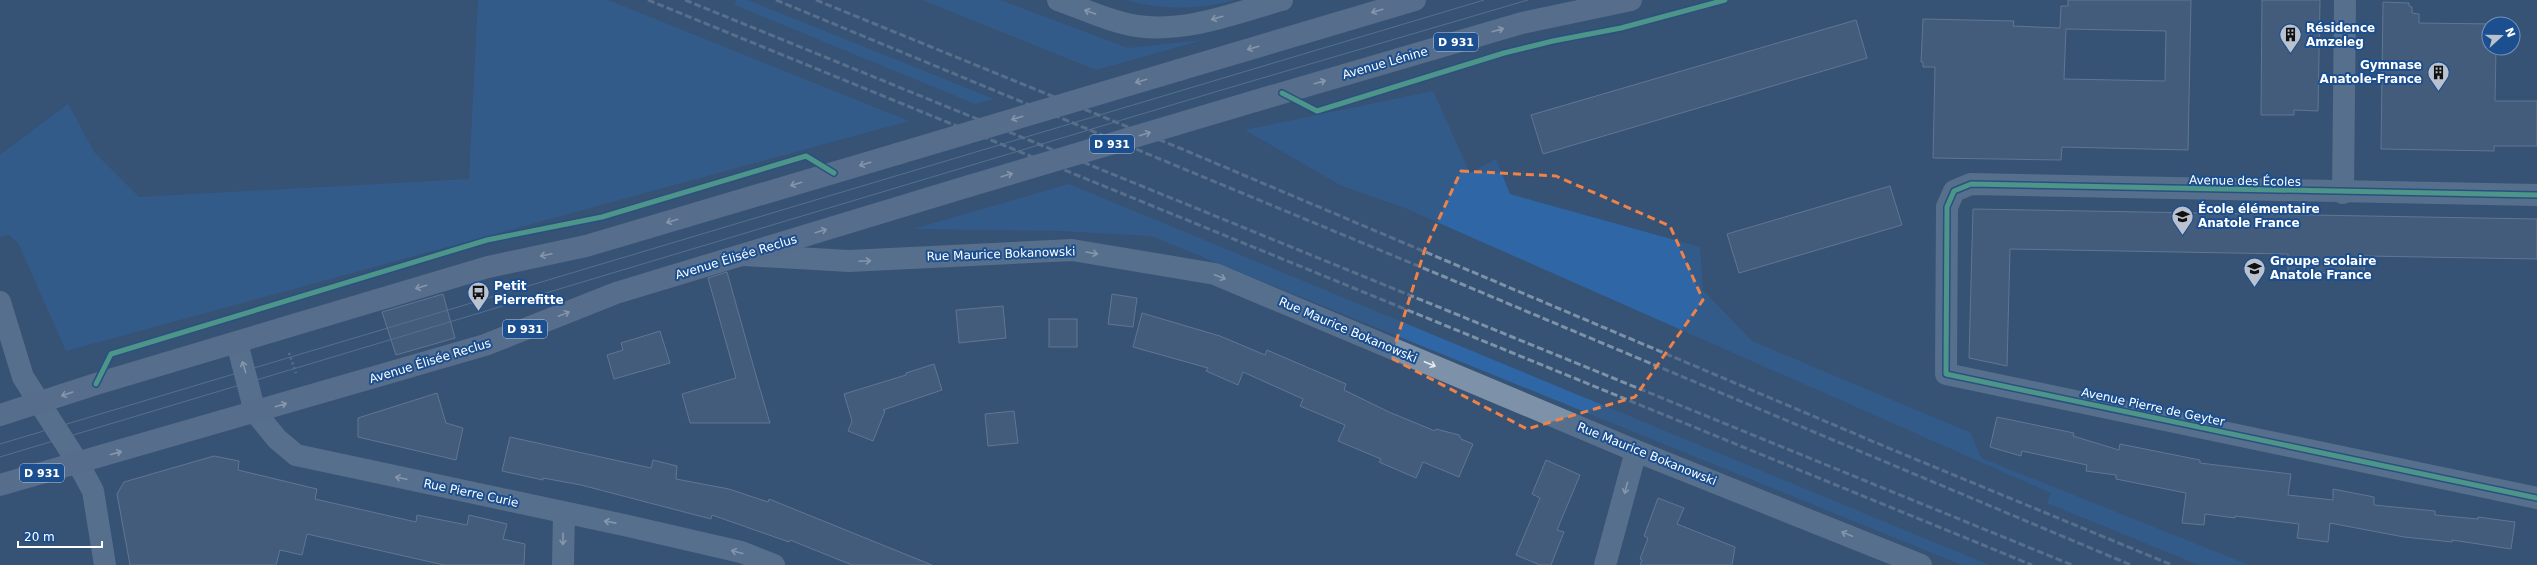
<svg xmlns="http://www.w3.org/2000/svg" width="2537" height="565" viewBox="0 0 2537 565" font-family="'DejaVu Sans',sans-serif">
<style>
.green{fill:#2f66a5}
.building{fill:#526984;stroke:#92a2b6;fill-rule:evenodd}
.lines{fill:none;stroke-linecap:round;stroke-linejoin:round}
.path{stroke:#7d92a8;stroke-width:2.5;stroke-dasharray:2 3;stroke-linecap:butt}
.minor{stroke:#7d92a8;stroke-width:22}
.primary{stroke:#7d8ea7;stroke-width:22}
.tram{stroke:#7e92a7;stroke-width:1}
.rail{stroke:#7e92a7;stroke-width:3;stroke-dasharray:7 3;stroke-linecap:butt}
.primary-bridge{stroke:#7d8ea7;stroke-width:22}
.cycleway-casing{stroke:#1b4f8f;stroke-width:8}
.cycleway{stroke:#66e7a1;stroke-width:5}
.oneway{stroke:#e5e8ed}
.oneway2{stroke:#e5e9ee}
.marked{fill:none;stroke:#ee8249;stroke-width:3;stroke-dasharray:8 5;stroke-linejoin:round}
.labels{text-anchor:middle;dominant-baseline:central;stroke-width:4;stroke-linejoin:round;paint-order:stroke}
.shield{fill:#1b4f8f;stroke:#bbcadd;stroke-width:1}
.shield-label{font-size:11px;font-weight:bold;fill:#fff}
.poi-label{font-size:12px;font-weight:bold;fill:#fff;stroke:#1b4f8f;text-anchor:start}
.street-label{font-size:12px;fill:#fff;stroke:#1b4f8f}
</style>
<rect width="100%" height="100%" fill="#365274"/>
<g class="green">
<path d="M478 0H608L909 121 66 351 18 243 9 235 0 237V155L68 104 94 152 139 197 469 179Z"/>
<path d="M736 0H748L994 99 975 104 735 5Z"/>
<path d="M922 0H1000L1128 48 1203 40 1096 70Z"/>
<path d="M1126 0H1235C1200 10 1160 10 1126 0Z"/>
<path d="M1433 91 1470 173 1496 159 1510 194 1700 247 1703 290 1752 341 1971 433 1981 458 2249 565H2199L2047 503 2051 493 1405 208 1342 186 1245 130Z"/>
<path d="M1069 184 1989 565H1962L1151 236 1061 231 913 229Z"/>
</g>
<g class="building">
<path d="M2068 0H2191L2188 150 2062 147 2061 160 1933 158 1935 67H1923V62H1921L1923 19 2014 21 2013 26 2060 28 2061 6H2068ZM2066 29 2166 31 2165 81 2064 79Z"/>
<path d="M2262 0H2320L2318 111 2294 110V115H2261Z"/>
<path d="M2383 2 2409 3V6L2412 7V13L2419 14V23L2496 24H2489V48H2496L2495 101H2537V146H2494V151L2381 149Z"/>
<path d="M1856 20 1867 58 1543 154 1531 115Z"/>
<path d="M1890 186 1902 225 1739 273 1727 234Z"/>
<path d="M1973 209 2537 219V259L2365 256 2364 274 2335 273 2288 272V254L2010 249 2007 366 1969 358Z"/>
<path d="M727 272 757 379 770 423H690L682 394 736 378 708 278Z"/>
<path d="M443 294 455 338 396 355 382 312Z"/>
<path d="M1112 294 1137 298 1133 327 1108 324Z"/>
<path d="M1003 306 1006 338 959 343 956 310Z"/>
<path d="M1142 313 1220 336 1265 355 1267 350 1346 384 1344 390 1389 412 1435 431 1436 429 1459 435 1461 439 1473 444 1459 477 1423 462 1416 478 1379 462 1381 459 1338 441 1345 425 1300 406 1303 399 1243 372 1238 385 1206 371 1208 368 1133 347Z"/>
<rect x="1049" y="319" width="28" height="28"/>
<path d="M660 331 670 363 614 379 607 355 623 350 621 343Z"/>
<path d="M934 364 942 390 883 410 885 411 873 441 848 431 852 421 844 394 906 375V373Z"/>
<path d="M437 393 446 423 463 428 456 460 358 437V418Z"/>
<path d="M1014 411 1018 443 988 446 985 414Z"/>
<path d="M1997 417 2074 433 2073 436 2119 450 2120 444 2200 460V463L2291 474 2288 495 2333 500V489L2374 497V505L2435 511V515L2478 519V517L2515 522 2511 549 2452 540V542L2404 537 2330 523 2328 542 2297 538 2299 524 2235 516V518L2205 514 2204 525 2182 523 2186 493 2116 479V475L2086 471 2087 465 2022 451 2021 456 1990 447Z"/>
<path d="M510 437 651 468 653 460 677 466 676 479 729 489 768 502 769 499 932 565H852L790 540 789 542 712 515 711 519 581 485 543 478V480L502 471Z"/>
<path d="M214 456 239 461 238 470 317 489 315 499 416 522 417 515 467 525 469 515 507 524 503 539 525 544 524 565H444L307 534 302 555 280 550 276 565H130L117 494 124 482Z"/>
<path d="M1546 460 1580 475 1557 530 1564 532 1551 565H1540L1516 555 1540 498 1532 494Z"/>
<path d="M1658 498 1684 508 1677 524 1735 547 1732 565H1640L1642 560 1640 559 1648 538 1644 536Z"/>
</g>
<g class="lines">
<path class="path" d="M289 353 296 373"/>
<g class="minor">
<path d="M1058 0C1084 9 1110 22 1137 26 1186 33 1235 13 1282 0"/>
<path d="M2343 193 2345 0"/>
<path d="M2537 195 1971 184 1954 191 1947 207 1946 374 2537 498"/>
<path d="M743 255 849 261 1072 250 1215 274 1636 451 1921 565"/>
<path d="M0 302 23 377 78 463 93 491 105 565"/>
<path d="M237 343 255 412 277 439 296 455 624 525 741 552 774 565"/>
<path d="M563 565 564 513"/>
<path d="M1605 565 1636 451"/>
</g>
<g class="primary">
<path d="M1179 70 1415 0"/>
<path d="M1255 101 1522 23 1631 0"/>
<path d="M0 415 96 384 488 267 586 246 897 154"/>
<path d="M0 485 485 345 616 293 969 186"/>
</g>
<g class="tram">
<path d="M0 444 1484 0"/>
<path d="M0 457 1225 89 1528 0"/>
</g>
<g class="rail">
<path d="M648 0 2032 565"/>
<path d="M685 0 2072 565"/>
<path d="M776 0 1440 275 2131 565"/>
<path d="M816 0 1182 149 1898 452 2172 565"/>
</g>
<g class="primary-bridge">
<path d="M897 154 1179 70"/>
<path d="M969 186 1255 101"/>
</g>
<defs>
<g id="cycleway">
<path d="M1282 93 1317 111 1504 53 1553 41 1621 28 1725 0"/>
<path d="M2537 195 1971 184 1954 191 1947 207 1946 374 2537 498"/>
<path d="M96 384 111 354 487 240 602 217 806 156 834 173"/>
</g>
</defs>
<use href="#cycleway" class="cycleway-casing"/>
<use href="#cycleway" class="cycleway"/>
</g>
<defs><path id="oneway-shaft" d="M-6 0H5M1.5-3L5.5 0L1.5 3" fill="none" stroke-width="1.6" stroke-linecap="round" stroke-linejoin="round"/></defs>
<g class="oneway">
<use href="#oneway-shaft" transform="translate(1377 11) rotate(164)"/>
<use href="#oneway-shaft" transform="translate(1498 30) rotate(-16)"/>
<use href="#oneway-shaft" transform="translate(1253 48) rotate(164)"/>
<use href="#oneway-shaft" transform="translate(1141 81) rotate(163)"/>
<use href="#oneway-shaft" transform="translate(1320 82) rotate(-16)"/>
<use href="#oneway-shaft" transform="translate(1017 118) rotate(163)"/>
<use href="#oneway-shaft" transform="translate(1145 134) rotate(-17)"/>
<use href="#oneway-shaft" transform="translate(865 164) rotate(163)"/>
<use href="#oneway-shaft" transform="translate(1007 175) rotate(-17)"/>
<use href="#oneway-shaft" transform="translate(796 184) rotate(163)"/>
<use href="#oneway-shaft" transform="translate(672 221) rotate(163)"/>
<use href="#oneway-shaft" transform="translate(821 231) rotate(-17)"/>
<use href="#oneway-shaft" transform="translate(546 255) rotate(168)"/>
<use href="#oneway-shaft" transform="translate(421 287) rotate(163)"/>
<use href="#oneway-shaft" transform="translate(564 314) rotate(-22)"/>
<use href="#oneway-shaft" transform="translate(67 394) rotate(161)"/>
<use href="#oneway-shaft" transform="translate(281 405) rotate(-16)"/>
<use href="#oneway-shaft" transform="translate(116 453) rotate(-16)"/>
</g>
<g class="oneway2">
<use href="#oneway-shaft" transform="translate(1090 12) rotate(-160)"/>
<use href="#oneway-shaft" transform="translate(1217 18) rotate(164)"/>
<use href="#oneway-shaft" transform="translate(1092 253) rotate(10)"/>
<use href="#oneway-shaft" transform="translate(865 261) rotate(-3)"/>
<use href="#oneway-shaft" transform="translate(1220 277) rotate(21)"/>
<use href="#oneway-shaft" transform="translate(1430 364) rotate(23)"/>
<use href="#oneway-shaft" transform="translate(244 367) rotate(-107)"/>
<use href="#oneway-shaft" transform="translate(401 478) rotate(-168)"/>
<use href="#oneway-shaft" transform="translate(1626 488) rotate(105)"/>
<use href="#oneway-shaft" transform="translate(610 522) rotate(-169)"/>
<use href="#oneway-shaft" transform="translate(1847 534) rotate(-158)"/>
<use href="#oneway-shaft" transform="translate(563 539) rotate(91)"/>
<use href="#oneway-shaft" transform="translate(737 552) rotate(-165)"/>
</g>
<path d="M0 0H2537V565H0ZM1461 171 1556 176 1670 226 1703 300 1635 397 1527 429 1391 358 1425 249Z" fill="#365274" fill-opacity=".55" fill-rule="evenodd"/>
<path class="marked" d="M1461 171 1556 176 1670 226 1703 300 1635 397 1527 429 1391 358 1425 249Z"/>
<defs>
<symbol id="building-pin" viewBox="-11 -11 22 30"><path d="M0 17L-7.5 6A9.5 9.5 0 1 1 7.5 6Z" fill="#b9c2ce" stroke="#1b4f8f"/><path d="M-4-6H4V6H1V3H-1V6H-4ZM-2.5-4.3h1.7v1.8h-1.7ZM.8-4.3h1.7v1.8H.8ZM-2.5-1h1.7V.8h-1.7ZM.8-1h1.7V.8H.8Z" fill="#111"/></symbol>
<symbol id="school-pin" viewBox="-11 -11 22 30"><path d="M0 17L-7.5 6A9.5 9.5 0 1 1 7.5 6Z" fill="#b9c2ce" stroke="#1b4f8f"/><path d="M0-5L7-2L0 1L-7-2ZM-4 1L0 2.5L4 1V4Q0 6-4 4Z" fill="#111"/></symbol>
<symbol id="bus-pin" viewBox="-11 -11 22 30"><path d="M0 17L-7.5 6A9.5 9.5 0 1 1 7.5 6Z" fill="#b9c2ce" stroke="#1b4f8f"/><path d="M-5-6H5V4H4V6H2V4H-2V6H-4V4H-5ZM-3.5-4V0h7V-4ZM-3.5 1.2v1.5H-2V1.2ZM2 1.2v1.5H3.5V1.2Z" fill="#111"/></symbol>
</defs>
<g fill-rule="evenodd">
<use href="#building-pin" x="2278" y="22" width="25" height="34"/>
<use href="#building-pin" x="2426" y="60" width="25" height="34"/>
<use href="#school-pin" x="2170" y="204" width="25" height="34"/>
<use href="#school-pin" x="2242" y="256" width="25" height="34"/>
<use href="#bus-pin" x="466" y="280" width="25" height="34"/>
</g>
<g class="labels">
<g class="shield">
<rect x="1434" y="33" width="44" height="18" rx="3"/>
<rect x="1090" y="135" width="44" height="18" rx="3"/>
<rect x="503" y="320" width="44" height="18" rx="3"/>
<rect x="20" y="464" width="44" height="18" rx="3"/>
</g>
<g class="shield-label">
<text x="1456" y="42">D 931</text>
<text x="1112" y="144">D 931</text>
<text x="525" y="329">D 931</text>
<text x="42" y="473">D 931</text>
</g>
<g class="poi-label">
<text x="2306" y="28">Résidence<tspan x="2306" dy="14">Amzeleg</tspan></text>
<text x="2422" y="65" text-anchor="end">Gymnase<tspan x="2422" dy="14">Anatole-France</tspan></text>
<text x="2198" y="209">École élémentaire<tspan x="2198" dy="14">Anatole France</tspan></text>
<text x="2270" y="261">Groupe scolaire<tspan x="2270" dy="14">Anatole France</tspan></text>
<text x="494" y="286">Petit<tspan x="494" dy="14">Pierrefitte</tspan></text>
</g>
<g class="street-label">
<text transform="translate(1385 63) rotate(-16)">Avenue Lénine</text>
<text transform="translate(2245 181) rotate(1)">Avenue des Écoles</text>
<text transform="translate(1001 254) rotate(-2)">Rue Maurice Bokanowski</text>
<text transform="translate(736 257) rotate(-17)">Avenue Élisée Reclus</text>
<text transform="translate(1348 330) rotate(23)">Rue Maurice Bokanowski</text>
<text transform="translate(430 361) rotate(-17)">Avenue Élisée Reclus</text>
<text transform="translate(2153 407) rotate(12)">Avenue Pierre de Geyter</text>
<text transform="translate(1647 454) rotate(22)">Rue Maurice Bokanowski</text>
<text transform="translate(471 493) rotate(12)">Rue Pierre Curie</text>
</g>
</g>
<g transform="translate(2501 36) rotate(69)"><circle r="19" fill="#1b4f8f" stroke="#7695bc"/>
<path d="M0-3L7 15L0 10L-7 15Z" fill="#b9c2ce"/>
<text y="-6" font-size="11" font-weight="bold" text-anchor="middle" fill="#ffffff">N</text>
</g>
<path d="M18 541v6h84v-6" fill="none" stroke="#ffffff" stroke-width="2"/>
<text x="24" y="541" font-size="12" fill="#ffffff" stroke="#1b4f8f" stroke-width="3" paint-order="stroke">20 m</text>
</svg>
